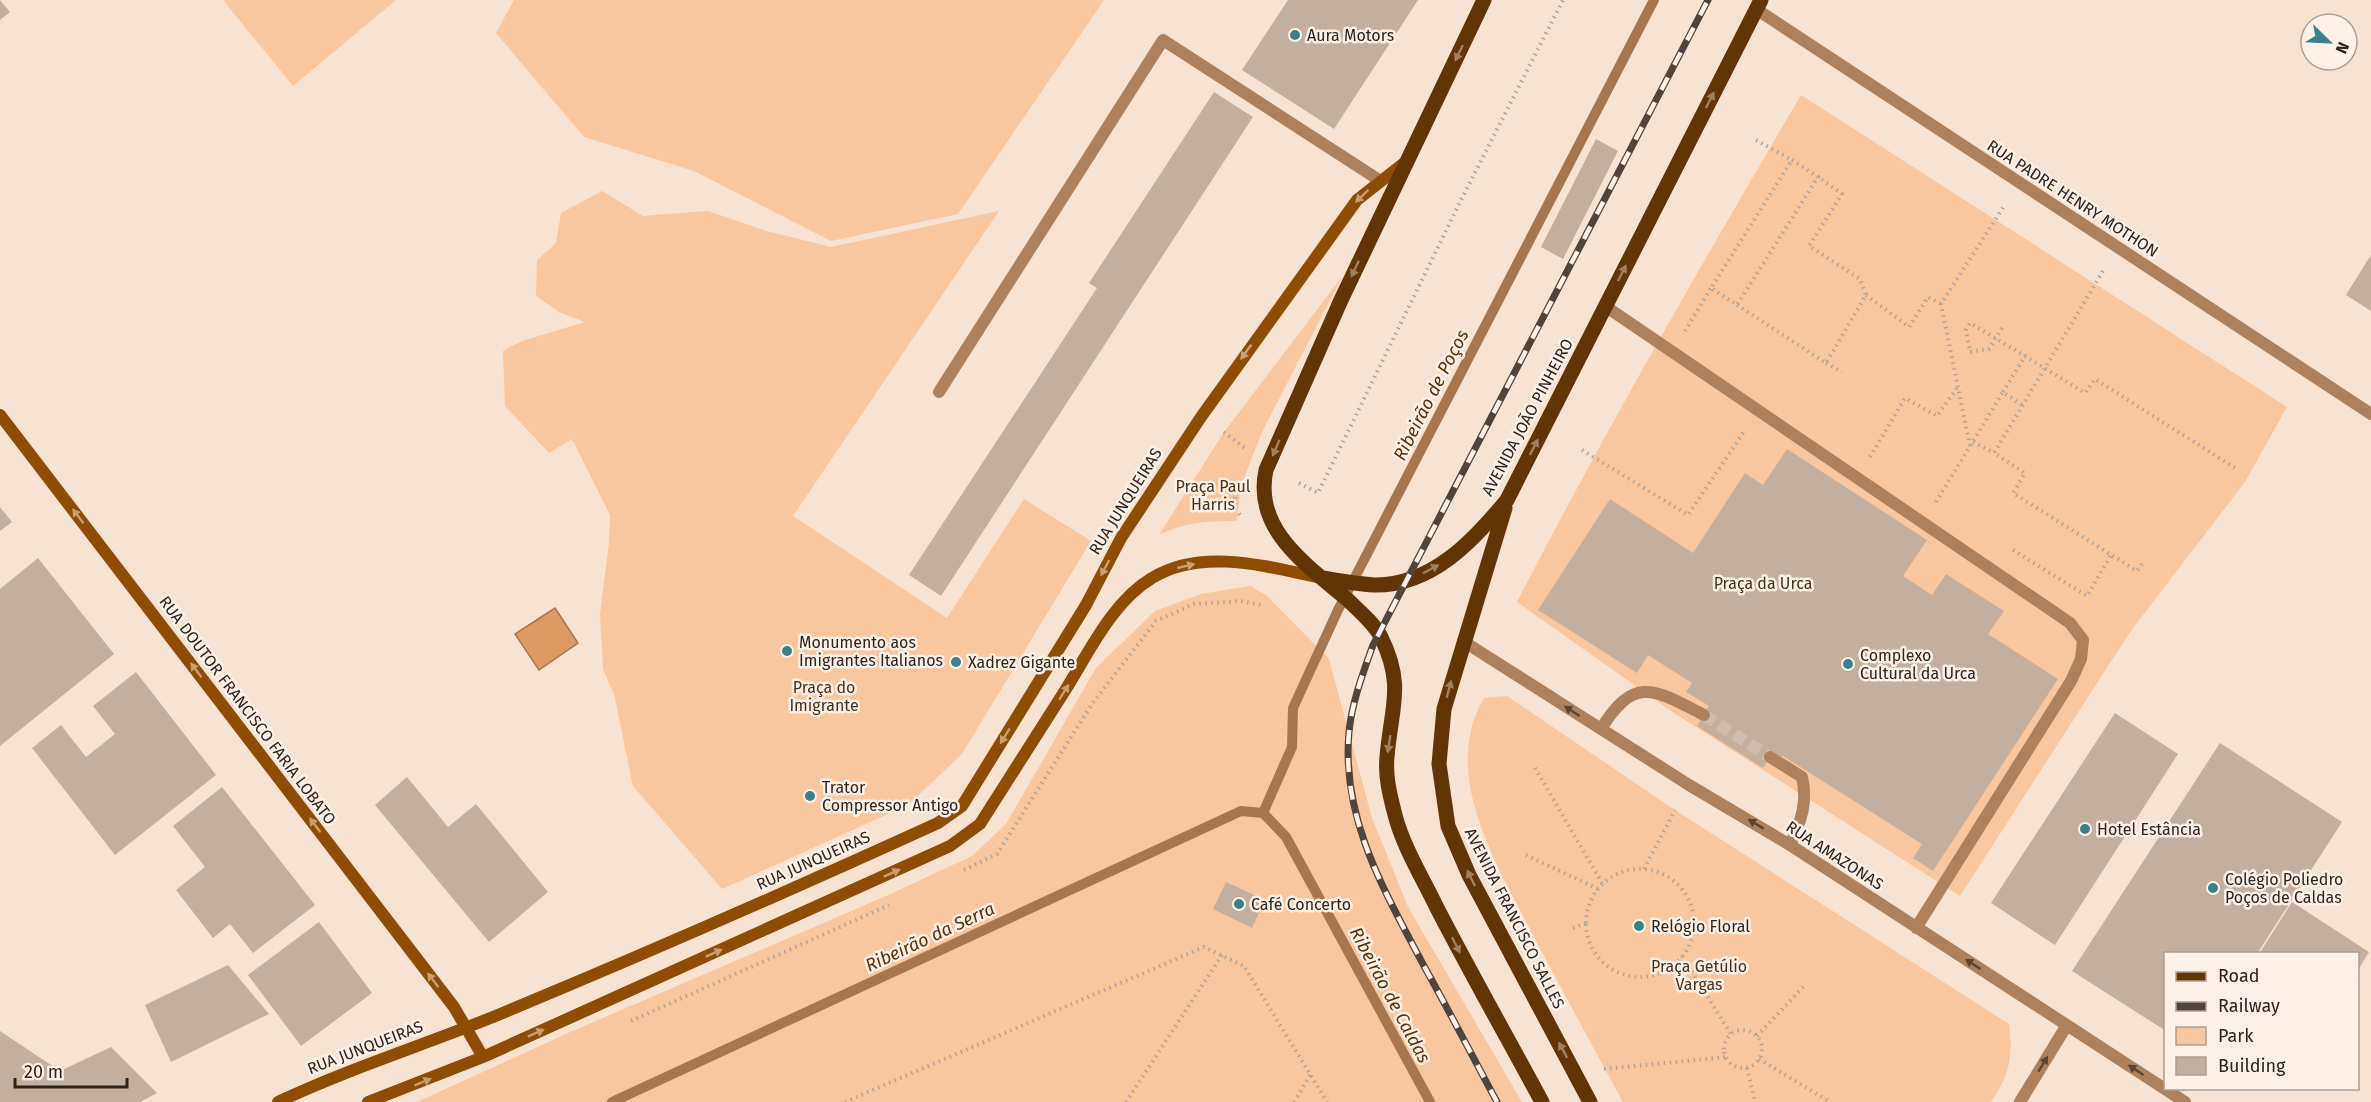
<svg xmlns="http://www.w3.org/2000/svg" width="2371" height="1102" viewBox="0 0 2371 1102" font-family="'Fira Sans',sans-serif">
  <style>
    .green { fill: #f9c69e }
    .water { fill: #dd9a63; stroke: #a8764e; stroke-width: 1.5 }
    .lines { fill: none; stroke-linecap: round; stroke-linejoin: round }
    .stream { stroke: #a8764e; stroke-width: 10 }
    .building { fill: #c4af9f }
    .street-tunnel { stroke: #cfbcae; stroke-width: 12; stroke-dasharray: 12 6; stroke-linecap: butt }
    .path { stroke: #b5a396; stroke-width: 4; stroke-dasharray: 1.5 4.5; stroke-linecap: butt }
    .lane { stroke: #ae805c; stroke-width: 12 }
    .street { stroke: #ae805c; stroke-width: 12 }
    .secondary { stroke: #8e4d03; stroke-width: 12 }
    .primary { stroke: #633506; stroke-width: 15 }
    .rail-casing { stroke: #4f453d; stroke-width: 7 }
    .rail { stroke: #fff1e7; stroke-width: 4.5; stroke-dasharray: 14; stroke-linecap: butt }
    .oneway { fill: #a18060 }
    .oneway2 { fill: #c69f75 }
    .oneway3 { fill: #594433 }
    .poi-dot { fill: #3b818c; stroke: #fff1e7; stroke-width: 2 }
    .labels { text-anchor: middle; stroke-width: 5; stroke-linejoin: round; paint-order: stroke }
    .poi-label { font-size: 16px; fill: #2b231d; stroke: #fff1e7; text-anchor: start }
    .street-label { font-size: 16px; fill: #2b231d; stroke: #fff1e7 }
    .park-label { font-size: 16px; fill: #4a2e16; stroke: #fff1e7 }
    .water-label { font-size: 18px; font-style: italic; fill: #5b3002; stroke: #fff1e7 }
  </style>
  <rect width="100%" height="100%" fill="#f8e2d2"/>
  <!-- green -->
  <path class="green" d="M223 0H396L293 86Z
    M514 0H1104L958 214 831 241 694 171 584 137 496 33Z
    M1801 95 2287 407 2245 482 2130 632 1960 896 1671 711 1517 602C1606 429 1703 262 1801 95Z
    M602 191 643 216 708 211 766 231 831 247 999 211 793 516 947 618 1024 499 1091 541 962 754 908 805 722 889 633 786 614 694 603 669 600 614 609 543 610 515 572 439 549 453 505 406 503 351 522 341 585 322 559 312 536 296 537 260 556 243 561 213Z
    M1342 277 1262 432 1240 488 1237 521C1209 521 1184 522 1159 535L1224 432Z
    M1250 586 1266 595 1329 659 1372 818 1408 907 1522 1102H417L568 1033 886 896 972 856 1006 824 1096 668 1155 611 1201 594Z
    M1507 696 1675 810 2009 1024C2013 1057 2010 1074 1991 1102H1623C1592 1046 1562 989 1532 933 1510 891 1486 849 1474 804 1464 768 1465 730 1484 698Z"/>
  <!-- water -->
  <path class="water" d="M555 608 578 643 539 670 515 634Z"/>
  <g class="lines">
    <!-- stream -->
    <path class="stream" d="M1263 813 1292 747 1293 708 1338 610 1654 0
      M1263 813 1286 837 1430 1102
      M612 1102 1241 811 1263 813"/>
  </g>
  <!-- building -->
  <path class="building" d="M0 0 10 12 0 20Z
    M1288 0H1418L1334 129 1242 70Z
    M1214 92 1253 117 941 596 909 575 1097 288 1089 283Z
    M1596 139 1618 151 1563 259 1541 247Z
    M2371 255V311L2346 295Z
    M1787 449 1927 540 1903 576 1932 595 1946 574 2004 611 1988 634 2058 679 1933 871 1913 858 1922 844 1783 756 1770 757 1763 768 1697 726 1709 706 1686 692 1692 683 1648 655 1637 673 1538 610 1610 499 1693 553 1745 473 1763 485Z
    M0 507 12 522 0 531Z
    M38 558 114 654 0 746V589Z
    M136 672 216 775 115 855 32 748 61 725 86 757 115 734 93 706Z
    M2115 713 2178 754 2055 945 1991 903Z
    M2220 743 2342 822 2257 954H2166V1031L2072 971Z
    M407 777 448 827 476 804 548 892 489 942 375 805Z
    M222 787 315 905 253 953 230 924 213 938 176 890 205 867 173 826Z
    M1226 882 1265 900 1252 928 1213 909Z
    M2292 902 2369 952 2358 970V954H2259Z
    M319 922 372 993 301 1046 248 975Z
    M228 965 269 1014 171 1062 145 1005Z
    M0 1031 60 1071 111 1047 157 1093 140 1102H0Z"/>
  <g class="lines">
    <!-- street-tunnel -->
    <path class="street-tunnel" d="M1704 715 1770 757"/>
    <!-- path -->
    <path class="path" d="M1756 140 1792 160
      M1792 160 1818 177 1737 305 1711 288Z
      M2103 271 1994 453 2025 473 2013 493 2137 571 2142 564
      M1866 295 1909 327 1928 297 1941 304
      M1737 305 1826 363 1866 295 1860 279 1809 246 1842 194 1818 177
      M2002 328 1989 349 1970 352 1966 330 1970 323 2025 356
      M1685 331 1711 288
      M1826 363 1842 372
      M2003 392 2025 356 2085 393 2095 379 2235 468
      M1224 432 1246 449
      M1973 442 1994 453
      M1970 446 1941 304 2004 206
      M1582 450 1688 515 1745 430
      M1870 457 1905 398 1937 416 1957 388
      M1299 483 1318 493 1460 202 1563 0
      M1235 485V508L1240 515
      M1936 502 2003 392 2022 405
      M2013 550 2087 596 2111 555
      M1535 768 1602 883
      M1526 855 1598 889
      M1586 923a54 54 0 1 1 108 0a54 54 0 1 1-108 0Z
      M1644 869 1675 810
      M964 870 997 854 1092 704 1156 621 1194 604 1241 601 1261 605
      M1573 928 1586 923
      M1682 956 1731 1034
      M631 1021 889 905
      M1724 1049a19 19 0 1 1 38 0a19 19 0 1 1-38 0Z
      M1757 1036 1804 986
      M1759 1059 1830 1102
      M1747 1068 1755 1102
      M1604 1069 1726 1057
      M845 1102 1204 947 1244 966 1327 1102
      M1126 1102 1222 955
      M1294 1102 1311 1074"/>
    <!-- lane -->
    <path class="lane" d="M939 392 1163 40 1379 180"/>
    <!-- street -->
    <path class="street" d="M1756 9 2371 414
      M1605 306 2070 623 2083 640 2081 659 2071 681 1916 928
      M1463 641 1689 785 1790 845 2185 1102
      M1601 729C1635 674 1655 690 1704 715
      M1770 757 1802 777C1808 803 1801 821 1790 845
      M2020 1102 2067 1025"/>
    <!-- secondary -->
    <path class="secondary" d="M0 415 454 1007 483 1057
      M278 1102C348 1069 421 1046 493 1017 643 955 791 890 938 823L962 806 1086 605 1121 538 1201 417 1357 200 1408 160
      M368 1102 483 1057 950 846 980 824C1009 779 1037 734 1066 689 1089 652 1113 601 1152 578 1202 547 1269 567 1322 578"/>
    <!-- primary -->
    <path class="primary" d="M1484 0 1341 300 1266 470C1253 530 1307 565 1348 600 1359 611 1374 623 1381 637 1405 686 1391 707 1387 757 1385 777 1390 795 1395 815 1403 846 1422 877 1436 906 1470 972 1507 1037 1542 1102
      M1505 508 1444 709 1439 764 1448 826 1469 875 1590 1102
      M1323 578C1340 581 1357 584 1374 585 1432 586 1474 540 1507 500L1761 0"/>
    <!-- rail casing -->
    <g class="rail-casing">
      <path id="rail" d="M1497 1102C1473 1057 1449 1011 1424 966 1385 892 1341 819 1349 732 1352 702 1363 673 1373 645L1708 0"/>
    </g>
    <!-- rail -->
    <use href="#rail" class="rail"/>
  </g>
  <!-- one-way arrows -->
  <defs><path id="oneway-solid" d="M-6-.8H1V-3.2L6.5 0L1 3.2V.8H-6Z" transform="scale(1.5)"/></defs>
  <g class="oneway">
    <use href="#oneway-solid" transform="translate(1459 53) rotate(116)"/>
    <use href="#oneway-solid" transform="translate(1710 100) rotate(-63)"/>
    <use href="#oneway-solid" transform="translate(1355 269) rotate(115)"/>
    <use href="#oneway-solid" transform="translate(1622 273) rotate(-63)"/>
    <use href="#oneway-solid" transform="translate(1534 447) rotate(-63)"/>
    <use href="#oneway-solid" transform="translate(1276 448) rotate(113)"/>
    <use href="#oneway-solid" transform="translate(1431 569) rotate(-28)"/>
    <use href="#oneway-solid" transform="translate(1449 689) rotate(-75)"/>
    <use href="#oneway-solid" transform="translate(1389 744) rotate(99)"/>
    <use href="#oneway-solid" transform="translate(1471 878) rotate(-116)"/>
    <use href="#oneway-solid" transform="translate(1456 945) rotate(63)"/>
    <use href="#oneway-solid" transform="translate(1563 1050) rotate(-118)"/>
  </g>
  <g class="oneway2">
    <use href="#oneway-solid" transform="translate(1362 196) rotate(136)"/>
    <use href="#oneway-solid" transform="translate(1246 352) rotate(126)"/>
    <use href="#oneway-solid" transform="translate(78 516) rotate(-127)"/>
    <use href="#oneway-solid" transform="translate(1186 566) rotate(-13)"/>
    <use href="#oneway-solid" transform="translate(1105 568) rotate(118)"/>
    <use href="#oneway-solid" transform="translate(196 670) rotate(-127)"/>
    <use href="#oneway-solid" transform="translate(1064 692) rotate(-58)"/>
    <use href="#oneway-solid" transform="translate(1005 736) rotate(122)"/>
    <use href="#oneway-solid" transform="translate(315 825) rotate(-127)"/>
    <use href="#oneway-solid" transform="translate(892 873) rotate(-24)"/>
    <use href="#oneway-solid" transform="translate(714 953) rotate(-24)"/>
    <use href="#oneway-solid" transform="translate(433 980) rotate(-127)"/>
    <use href="#oneway-solid" transform="translate(536 1033) rotate(-24)"/>
    <use href="#oneway-solid" transform="translate(423 1082) rotate(-22)"/>
  </g>
  <g class="oneway3">
    <use href="#oneway-solid" transform="translate(1572 711) rotate(-147)"/>
    <use href="#oneway-solid" transform="translate(1756 824) rotate(-149)"/>
    <use href="#oneway-solid" transform="translate(1973 964) rotate(-147)"/>
    <use href="#oneway-solid" transform="translate(2043 1064) rotate(-59)"/>
    <use href="#oneway-solid" transform="translate(2136 1070) rotate(-147)"/>
  </g>
  <!-- markers -->
  <g class="poi-dot">
    <circle cx="1295" cy="35" r="6"/>
    <circle cx="787" cy="651" r="6"/>
    <circle cx="956" cy="662" r="6"/>
    <circle cx="1848" cy="664" r="6"/>
    <circle cx="810" cy="796" r="6"/>
    <circle cx="2085" cy="829" r="6"/>
    <circle cx="2213" cy="888" r="6"/>
    <circle cx="1239" cy="904" r="6"/>
    <circle cx="1639" cy="926" r="6"/>
  </g>
  <g class="labels">
    <!-- poi labels -->
    <g class="poi-label">
      <text x="1307" y="41">Aura Motors</text>
      <text x="799" y="648">Monumento aos<tspan x="799" dy="18">Imigrantes Italianos</tspan></text>
      <text x="1860" y="661">Complexo<tspan x="1860" dy="18">Cultural da Urca</tspan></text>
      <text x="968" y="668">Xadrez Gigante</text>
      <text x="822" y="793">Trator<tspan x="822" dy="18">Compressor Antigo</tspan></text>
      <text x="2097" y="835">Hotel Estância</text>
      <text x="2225" y="885">Colégio Poliedro<tspan x="2225" dy="18">Poços de Caldas</tspan></text>
      <text x="1251" y="910">Café Concerto</text>
      <text x="1651" y="932">Relógio Floral</text>
    </g>
    <!-- street labels -->
    <g class="street-label">
      <text transform="translate(2073 198) rotate(33)" y="6">RUA PADRE HENRY MOTHON</text>
      <text transform="translate(1527 417) rotate(-62)" y="6">AVENIDA JOÃO PINHEIRO</text>
      <text transform="translate(1125 501) rotate(-58)" y="6">RUA JUNQUEIRAS</text>
      <text transform="translate(248 710) rotate(53)" y="6">RUA DOUTOR FRANCISCO FARIA LOBATO</text>
      <text transform="translate(1835 855) rotate(33)" y="6">RUA AMAZONAS</text>
      <text transform="translate(813 860) rotate(-24)" y="6">RUA JUNQUEIRAS</text>
      <text transform="translate(1515 918) rotate(63)" y="6">AVENIDA FRANCISCO SALLES</text>
      <text transform="translate(365 1047) rotate(-21)" y="6">RUA JUNQUEIRAS</text>
    </g>
    <!-- park labels -->
    <g class="park-label">
      <text x="1213" y="492">Praça Paul<tspan x="1213" dy="18">Harris</tspan></text>
      <text x="1763" y="589">Praça da Urca</text>
      <text x="824" y="693">Praça do<tspan x="824" dy="18">Imigrante</tspan></text>
      <text x="1699" y="972">Praça Getúlio<tspan x="1699" dy="18">Vargas</tspan></text>
    </g>
    <!-- water labels -->
    <g class="water-label">
      <text transform="translate(1431 395) rotate(-63)" y="6">Ribeirão de Poços</text>
      <text transform="translate(930 937) rotate(-25)" y="6">Ribeirão da Serra</text>
      <text transform="translate(1390 995) rotate(62)" y="6">Ribeirão de Caldas</text>
    </g>
  </g>
  <!-- legend -->
  <rect x="2164" y="952" width="195" height="138" fill="#fff1e7" stroke="#aa9f96" stroke-width="1.5"/>
  <rect x="2176" y="972" width="30" height="9" fill="#633506" stroke="#aa9f96" stroke-width="1.5"/>
  <text x="2218" y="982" font-size="18" fill="#2b231d">Road</text>
  <rect x="2176" y="1002" width="30" height="9" fill="#4f453d" stroke="#aa9f96" stroke-width="1.5"/>
  <text x="2218" y="1012" font-size="18" fill="#2b231d">Railway</text>
  <rect x="2176" y="1027" width="30" height="18" fill="#f9c69e" stroke="#aa9f96" stroke-width="1.5"/>
  <text x="2218" y="1042" font-size="18" fill="#2b231d">Park</text>
  <rect x="2176" y="1057" width="30" height="18" fill="#c4af9f" stroke="#aa9f96" stroke-width="1.5"/>
  <text x="2218" y="1072" font-size="18" fill="#2b231d">Building</text>
  <!-- north arrow -->
  <g transform="translate(2329 42) rotate(114)"><circle r="28" fill="#fff1e7" stroke="#aa9f96" stroke-width="1.5"/>
  <path d="M0-4.5L10 22L0 15L-10 22Z" fill="#3b818c"/>
  <text y="-9" font-size="16" font-weight="bold" text-anchor="middle" fill="#2b231d">N</text>
  </g>
  <!-- scale -->
  <path d="M15 1078v9h112v-9" fill="none" stroke="#2b231d" stroke-width="3"/>
  <text x="24" y="1078" font-size="18" fill="#2b231d" stroke="#fff1e7" stroke-width="4.5" paint-order="stroke">20 m</text>
</svg>
